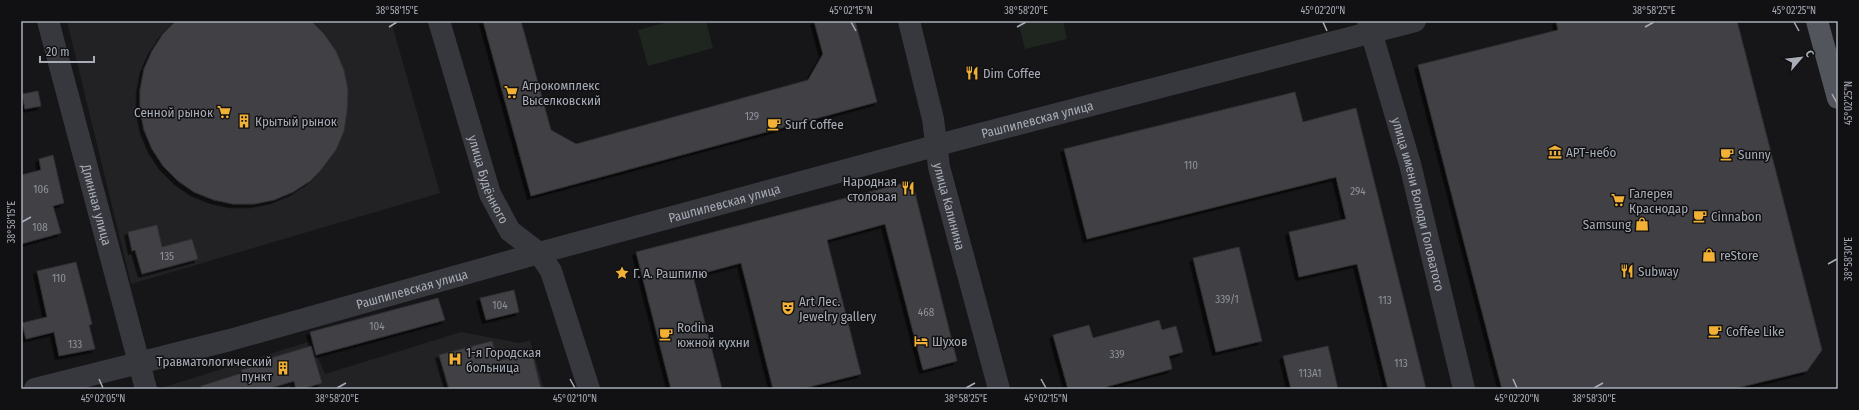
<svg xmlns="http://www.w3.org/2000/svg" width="1859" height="410" viewBox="0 0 1859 410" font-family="'Fira Sans Condensed',sans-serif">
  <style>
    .built { fill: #222225 }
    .green { fill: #1e261f }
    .building { fill: #404145; stroke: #303034; filter: url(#shadow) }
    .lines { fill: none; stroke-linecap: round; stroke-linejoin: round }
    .minor { stroke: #37383d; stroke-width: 22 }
    .major { stroke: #53555c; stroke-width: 22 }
    .ticks { fill: none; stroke: #a8adb8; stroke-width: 1.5 }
    .labels { text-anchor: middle; stroke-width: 3; stroke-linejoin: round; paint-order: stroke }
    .number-label { font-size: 11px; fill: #8e929b }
    .poi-label { font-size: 13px; fill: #a8adb8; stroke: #111113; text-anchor: start }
    .street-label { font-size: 13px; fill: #a8adb8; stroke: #111113 }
    .neatline { fill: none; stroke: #a8adb8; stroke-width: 1.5 }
    .ticks-label { font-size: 10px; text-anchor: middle; fill: #a8adb8 }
  </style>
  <defs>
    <filter id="shadow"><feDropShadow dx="-3.5" dy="3.5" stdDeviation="0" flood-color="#0009"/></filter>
  </defs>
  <rect width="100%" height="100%" fill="#161618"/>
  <!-- built -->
  <path class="built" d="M67 21H391L440 193 131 284Z
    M461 332 519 343 530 340 544 389H158L311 341 325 374Z"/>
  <!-- green -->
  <path class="green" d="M672 21H706L713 48 648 66 638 30Z
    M1018 21H1063L1067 39 1025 49Z"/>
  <!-- building -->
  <path class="building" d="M176 21H311L324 34 336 51 344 70 348 90 347 111 344 131 336 150 320 171 310 181 293 192 274 200 254 204H233L214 200 194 192 178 181 163 166 152 149 144 130 140 110V90L144 69 152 51 163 34Z
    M483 21H521L551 130 576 144 808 80 823 54 814 21H855L877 102 531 196Z
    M1556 21H1737L1822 350 1807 371 1733 389H1502L1418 65 1558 30Z
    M38 91 41 106 25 109 22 94Z
    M1295 92 1303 122 1356 108 1426 389H1388L1357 264 1299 277 1289 232 1346 219 1336 177 1087 239 1064 149Z
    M53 155 64 203 53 206 61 233 21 244V175L41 170 39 159Z
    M912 181 957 361 923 370 885 224 827 240 861 374 801 389H773L741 263 693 276 722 389H671L636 252Z
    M157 225 162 247 192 239 198 259 142 274 135 250 132 251 128 232Z
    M1239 247 1262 341 1216 352 1193 258Z
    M76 262 88 308 92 324 89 325 95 349 59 356 54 332 26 339 22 323 47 317 37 271Z
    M514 290 519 312 486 320 480 298Z
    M438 298 445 320 316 355 310 332Z
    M1159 320 1162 330 1176 326 1183 352 1169 356 1172 369 1106 387 1107 389H1068L1053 335 1089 325 1093 338Z
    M492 341 498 361 532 353 541 389H449L439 355Z
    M311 346 322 383 302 389H296L294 381 268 389H201V386L242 373 241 370 255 366 254 363Z
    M1328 346 1338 389H1291L1283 356Z"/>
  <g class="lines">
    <!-- minor -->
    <g class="minor">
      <path id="s1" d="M48 21 146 389"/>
      <path id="s2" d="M439 21 490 194 510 231 539 253 551 271 589 389"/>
      <path id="s3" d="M909 21 933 119 939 167 999 389"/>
      <path id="s4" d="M1368 21 1410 164 1464 389"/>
      <path id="s5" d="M35 389 230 340 539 253 968 137 1415 21"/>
    </g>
    <!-- major -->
    <path class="major" d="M1817 21 1838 98"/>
  </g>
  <!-- ticks -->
  <path class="ticks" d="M851 22 856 31M1323 22 1327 31M1794 22 1799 31M389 27 397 22M1017 27 1026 22M1645 27 1654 22M1832 94 1837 103M22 222 31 217M1828 264 1837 259M99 379 103 388M570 379 575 388M1041 379 1046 388M1513 379 1517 388M337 388 346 383M966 388 975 383M1594 388 1603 383"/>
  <!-- icons -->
  <defs>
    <g id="restaurant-bare" transform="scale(1.08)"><path d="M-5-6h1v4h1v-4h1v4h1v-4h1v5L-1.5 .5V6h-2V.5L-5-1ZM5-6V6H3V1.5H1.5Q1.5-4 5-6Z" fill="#f2b134" stroke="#111113" stroke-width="2.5" paint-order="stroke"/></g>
    <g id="supermarket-bare" transform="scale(1.08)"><path d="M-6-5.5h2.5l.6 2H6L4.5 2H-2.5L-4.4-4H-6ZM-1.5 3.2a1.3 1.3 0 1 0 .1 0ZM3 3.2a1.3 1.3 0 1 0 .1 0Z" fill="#f2b134" stroke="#111113" stroke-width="2.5" paint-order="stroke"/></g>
    <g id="building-bare" transform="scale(1.08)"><path d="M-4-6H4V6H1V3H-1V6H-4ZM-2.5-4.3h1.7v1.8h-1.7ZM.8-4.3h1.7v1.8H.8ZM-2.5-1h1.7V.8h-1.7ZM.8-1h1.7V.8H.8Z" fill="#f2b134" stroke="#111113" stroke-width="2.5" paint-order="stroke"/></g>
    <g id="cafe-bare" transform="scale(1.08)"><path d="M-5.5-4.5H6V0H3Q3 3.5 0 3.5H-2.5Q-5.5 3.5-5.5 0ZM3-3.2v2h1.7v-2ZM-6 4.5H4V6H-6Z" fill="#f2b134" stroke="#111113" stroke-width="2.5" paint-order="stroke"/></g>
    <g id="museum-bare" transform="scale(1.08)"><path d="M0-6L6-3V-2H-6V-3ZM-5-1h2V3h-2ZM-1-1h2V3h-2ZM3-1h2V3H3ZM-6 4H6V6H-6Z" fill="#f2b134" stroke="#111113" stroke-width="2.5" paint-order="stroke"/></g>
    <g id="shop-bare" transform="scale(1.08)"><path d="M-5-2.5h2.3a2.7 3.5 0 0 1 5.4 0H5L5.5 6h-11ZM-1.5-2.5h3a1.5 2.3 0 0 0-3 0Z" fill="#f2b134" stroke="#111113" stroke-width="2.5" paint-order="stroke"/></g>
    <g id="sight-bare" transform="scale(1.08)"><path d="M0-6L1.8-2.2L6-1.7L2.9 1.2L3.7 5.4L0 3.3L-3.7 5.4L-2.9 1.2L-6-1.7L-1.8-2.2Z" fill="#f2b134" stroke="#111113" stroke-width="2.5" paint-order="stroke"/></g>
    <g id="theatre-bare" transform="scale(1.08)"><path d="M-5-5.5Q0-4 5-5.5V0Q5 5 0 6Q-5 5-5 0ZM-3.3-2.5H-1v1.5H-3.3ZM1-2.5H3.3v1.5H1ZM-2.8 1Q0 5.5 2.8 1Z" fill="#f2b134" stroke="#111113" stroke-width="2.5" paint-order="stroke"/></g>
    <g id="hotel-bare" transform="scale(1.08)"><path d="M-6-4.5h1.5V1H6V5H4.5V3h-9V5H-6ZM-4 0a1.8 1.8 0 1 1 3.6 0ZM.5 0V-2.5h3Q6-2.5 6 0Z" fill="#f2b134" stroke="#111113" stroke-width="2.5" paint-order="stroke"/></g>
    <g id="hospital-bare" transform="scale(1.08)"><path d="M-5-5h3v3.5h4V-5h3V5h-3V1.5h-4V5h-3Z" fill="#f2b134" stroke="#111113" stroke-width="2.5" paint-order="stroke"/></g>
  </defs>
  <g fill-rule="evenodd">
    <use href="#restaurant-bare" x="972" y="73"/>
    <use href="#supermarket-bare" x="511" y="92"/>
    <use href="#supermarket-bare" x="224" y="112"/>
    <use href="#building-bare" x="244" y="121"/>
    <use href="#cafe-bare" x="774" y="124"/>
    <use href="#museum-bare" x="1555" y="152"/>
    <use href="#cafe-bare" x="1727" y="154"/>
    <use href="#restaurant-bare" x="908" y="188"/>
    <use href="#supermarket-bare" x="1618" y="200"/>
    <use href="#cafe-bare" x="1700" y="216"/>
    <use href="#shop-bare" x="1642" y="224"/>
    <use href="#shop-bare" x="1709" y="255"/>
    <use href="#restaurant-bare" x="1627" y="271"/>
    <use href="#sight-bare" x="622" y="273"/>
    <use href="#theatre-bare" x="788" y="308"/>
    <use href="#cafe-bare" x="1715" y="331"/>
    <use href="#cafe-bare" x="666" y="334"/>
    <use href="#hotel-bare" x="921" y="341"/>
    <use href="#hospital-bare" x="455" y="359"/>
    <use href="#building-bare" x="283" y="368"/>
  </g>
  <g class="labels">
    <!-- number labels -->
    <g class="number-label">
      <text x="752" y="120">129</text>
      <text x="1191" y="169">110</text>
      <text x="41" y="193">106</text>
      <text x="1358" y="195">294</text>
      <text x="40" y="231">108</text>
      <text x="167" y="260">135</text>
      <text x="59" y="282">110</text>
      <text x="1227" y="303">339/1</text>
      <text x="1385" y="304">113</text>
      <text x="500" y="309">104</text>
      <text x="926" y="316">468</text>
      <text x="377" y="330">104</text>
      <text x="75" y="348">133</text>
      <text x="1117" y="358">339</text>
      <text x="1401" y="367">113</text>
      <text x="1310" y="377">113А1</text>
    </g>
    <!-- poi labels -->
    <g class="poi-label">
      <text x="983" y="78">Dim Coffee</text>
      <text x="522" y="90">Агрокомплекс<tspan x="522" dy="15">Выселковский</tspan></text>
      <text x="213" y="117" text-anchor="end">Сенной рынок</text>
      <text x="255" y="126">Крытый рынок</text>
      <text x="785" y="129">Surf Coffee</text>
      <text x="1566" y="157">АРТ-небо</text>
      <text x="1738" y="159">Sunny</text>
      <text x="897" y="186" text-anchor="end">Народная<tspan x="897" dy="15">столовая</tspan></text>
      <text x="1629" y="198">Галерея<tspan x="1629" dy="15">Краснодар</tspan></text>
      <text x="1711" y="221">Cinnabon</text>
      <text x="1631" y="229" text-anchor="end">Samsung</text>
      <text x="1720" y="260">reStore</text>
      <text x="1638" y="276">Subway</text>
      <text x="633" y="278">Г. А. Рашпилю</text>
      <text x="799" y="306">Art Лес.<tspan x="799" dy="15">Jewelry gallery</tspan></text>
      <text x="677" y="332">Rodina<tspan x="677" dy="15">южной кухни</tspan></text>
      <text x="1726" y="336">Coffee Like</text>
      <text x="932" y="346">Шухов</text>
      <text x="466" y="357">1-я Городская<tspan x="466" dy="15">больница</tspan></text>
      <text x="272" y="366" text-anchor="end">Травматологический<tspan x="272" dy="15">пункт</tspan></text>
    </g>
    <!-- street labels -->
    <g class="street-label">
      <text dy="5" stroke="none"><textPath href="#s5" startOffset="1038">Рашпилевская улица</textPath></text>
      <text dy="5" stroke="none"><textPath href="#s2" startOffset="166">улица Будённого</textPath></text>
      <text dy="5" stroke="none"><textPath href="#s5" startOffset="714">Рашпилевская улица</textPath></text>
      <text dy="5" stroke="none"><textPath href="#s4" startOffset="190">улица имени Володи Головатого</textPath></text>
      <text dy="5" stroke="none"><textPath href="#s1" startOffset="190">Длинная улица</textPath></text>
      <text dy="5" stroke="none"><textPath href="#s3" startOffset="190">улица Калинина</textPath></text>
      <text dy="5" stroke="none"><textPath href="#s5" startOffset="390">Рашпилевская улица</textPath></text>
    </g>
  </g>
  <!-- border -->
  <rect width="1859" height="410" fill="none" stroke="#111113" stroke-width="44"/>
  <!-- north arrow -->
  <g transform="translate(1801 58) rotate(62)" stroke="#111113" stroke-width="3" paint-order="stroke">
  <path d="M0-3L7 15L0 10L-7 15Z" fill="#a8adb8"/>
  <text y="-6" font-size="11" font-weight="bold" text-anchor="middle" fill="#a8adb8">С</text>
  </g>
  <!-- scale -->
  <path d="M40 56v6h54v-6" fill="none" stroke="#a8adb8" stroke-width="2"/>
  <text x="46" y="56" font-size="12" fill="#a8adb8" stroke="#111113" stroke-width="3" paint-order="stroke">20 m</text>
  <rect x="22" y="22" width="1815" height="366" class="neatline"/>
  <g class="ticks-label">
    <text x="397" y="14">38°58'15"E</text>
    <text x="851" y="14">45°02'15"N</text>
    <text x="1026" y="14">38°58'20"E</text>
    <text x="1323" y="14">45°02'20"N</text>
    <text x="1654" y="14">38°58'25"E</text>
    <text x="1794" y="14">45°02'25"N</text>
    <text transform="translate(1848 103) rotate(-90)" y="4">45°02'25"N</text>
    <text transform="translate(11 222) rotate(-90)" y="4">38°58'15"E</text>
    <text transform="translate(1848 259) rotate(-90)" y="4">38°58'30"E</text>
    <text x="103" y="402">45°02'05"N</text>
    <text x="337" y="402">38°58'20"E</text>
    <text x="575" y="402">45°02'10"N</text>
    <text x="966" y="402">38°58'25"E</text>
    <text x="1046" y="402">45°02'15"N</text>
    <text x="1517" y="402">45°02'20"N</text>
    <text x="1594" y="402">38°58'30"E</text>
  </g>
</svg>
